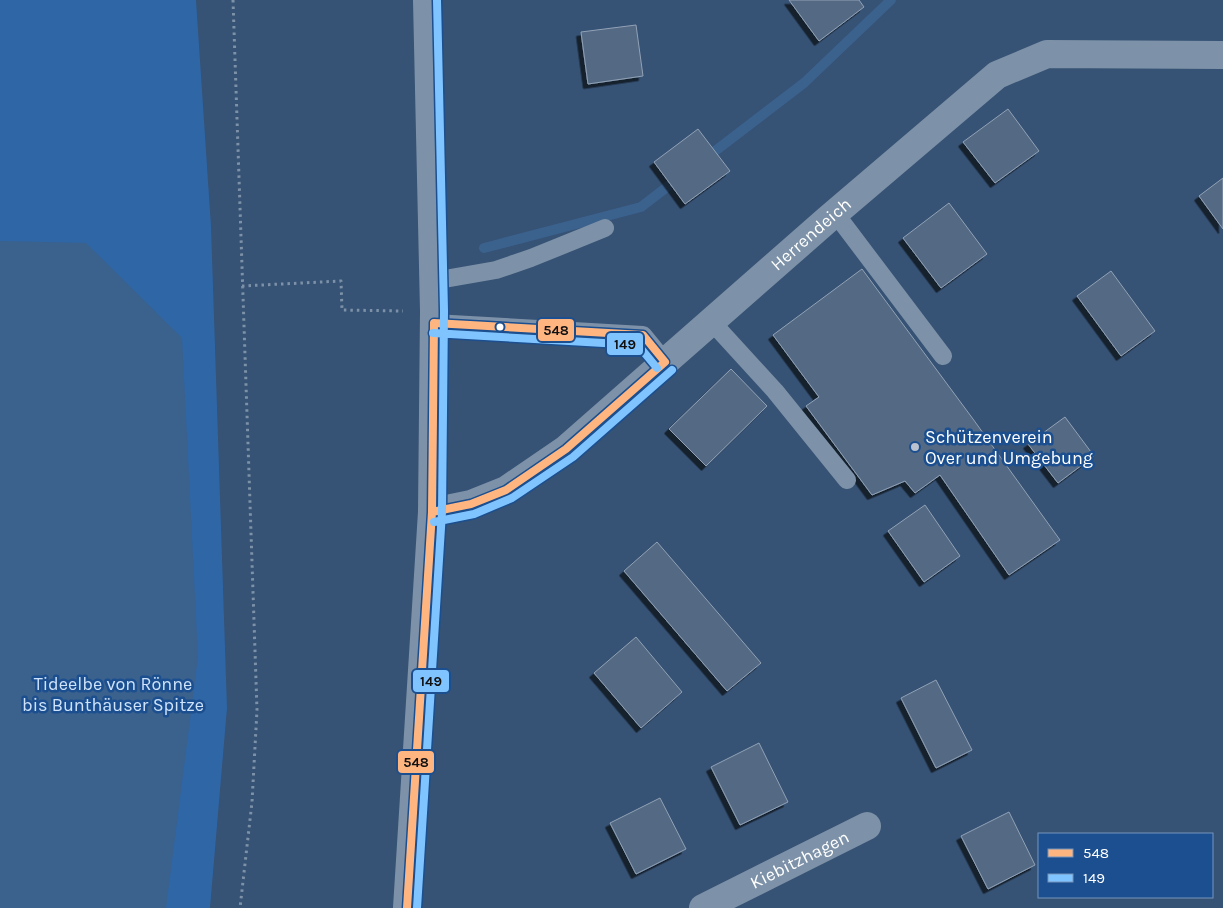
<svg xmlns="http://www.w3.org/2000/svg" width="1223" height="908" viewBox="0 0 1223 908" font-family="Karla,sans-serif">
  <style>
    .green { fill: #2f66a5 }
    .water { fill: #3b618d }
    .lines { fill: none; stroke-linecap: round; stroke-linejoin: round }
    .stream { stroke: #3b618d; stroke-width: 10 }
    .building { fill: #526984; stroke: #92a2b6; filter: url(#shadow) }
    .path { stroke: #7d92a8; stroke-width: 3; stroke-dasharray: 2.5 4; stroke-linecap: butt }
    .service { stroke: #7d92a8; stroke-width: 18 }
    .minor { stroke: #7d92a8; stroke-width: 28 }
    .tertiary { stroke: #7d92a8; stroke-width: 28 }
    .bus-1-casing { stroke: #1b4f8f; stroke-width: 11 }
    .bus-2-casing { stroke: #1b4f8f; stroke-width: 11 }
    .bus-1 { stroke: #ffb580; stroke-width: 8 }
    .bus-2 { stroke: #80c4ff; stroke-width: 8 }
    .bus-dot { fill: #fff; stroke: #1b4f8f; stroke-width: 2 }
    .poi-dot { fill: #b9c2ce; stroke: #1b4f8f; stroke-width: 2 }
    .labels { text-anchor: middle; stroke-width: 5; stroke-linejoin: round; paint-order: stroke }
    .street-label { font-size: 18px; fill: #fff; stroke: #1b4f8f }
    .poi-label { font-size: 18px; fill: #fff; stroke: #1b4f8f; text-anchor: start }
    .park-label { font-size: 18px; fill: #cfe3fa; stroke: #1b4f8f }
    .line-badge { stroke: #1b4f8f; stroke-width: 2 }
    .pale-badge-label { font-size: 14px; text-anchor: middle; font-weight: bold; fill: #111 }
  </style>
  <defs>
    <filter id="shadow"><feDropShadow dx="-4.5" dy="4.5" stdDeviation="0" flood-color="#0009"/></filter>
  </defs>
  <rect width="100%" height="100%" fill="#365274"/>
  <!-- green -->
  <path class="green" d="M0 0H196L211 226 227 708 210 908H0Z"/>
  <!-- water -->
  <path class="water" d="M0 241 86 243 182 338 198 657 166 908H0Z"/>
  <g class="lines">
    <!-- stream -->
    <path class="stream" d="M706 158 804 83 891 0
      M484 248 641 207 680 177"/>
  </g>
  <!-- building -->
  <path class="building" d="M789 0H859L864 7 819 41Z
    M636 25 643 76 588 84 581 32Z
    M1008 109 1039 151 995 183 963 142Z
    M698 129 730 171 685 204 654 162Z
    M1223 178V229L1199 196Z
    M949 203 987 254 941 288 903 238Z
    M862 269 973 419 1060 540 1009 575 940 475 915 493 905 481 872 495 806 406 819 397 773 335Z
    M1111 271 1155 331 1121 356 1077 296Z
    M731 369 767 406 706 466 669 429Z
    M1065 417 1094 456 1058 483 1028 444Z
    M925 505 960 556 924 582 888 531Z
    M657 542 761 663 727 691 624 571Z
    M636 637 682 692 641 728 594 673Z
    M936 680 972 750 936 768 901 698Z
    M759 743 788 802 740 825 711 767Z
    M660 798 686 849 636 874 610 823Z
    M1009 812 1035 865 988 889 961 836Z"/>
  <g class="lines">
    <!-- path -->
    <path class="path" d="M233 0 257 710 252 802 240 908
      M242 286 341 281 342 310 403 311"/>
    <!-- service -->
    <path class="service" d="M835 213 943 356
      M433 281 496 270 531 258 605 228
      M711 321 775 391 847 480
      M434 323 643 335 665 362"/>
    <!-- minor -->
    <g class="minor">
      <path id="s1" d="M432 512 471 504 506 490 566 449 828 219 997 75 1047 54 1223 55"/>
      <path id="s2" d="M703 908 867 826"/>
    </g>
    <!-- tertiary -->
    <path class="tertiary" d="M407 908 432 512 434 311 427 0"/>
    <!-- bus-1 casing -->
    <g class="bus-1-casing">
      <path id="bus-1" d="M434 323 643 335 665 362
        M432 512 471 504 506 490 566 449 665 362
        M407 908 432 512 434 323"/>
    </g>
    <!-- bus-2 casing -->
    <g class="bus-2-casing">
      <path id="bus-2" d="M433 333 638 345 657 368
        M434 522 474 514 512 498 573 457 672 370
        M417 908 442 512 444 311 437 0"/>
    </g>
    <!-- bus-1 -->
    <use href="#bus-1" class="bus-1"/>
    <!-- bus-2 -->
    <use href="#bus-2" class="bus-2"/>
  </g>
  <!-- markers -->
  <circle class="bus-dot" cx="500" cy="327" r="4.5"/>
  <circle class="poi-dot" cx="915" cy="447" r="5"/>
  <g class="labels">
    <!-- street labels -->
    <g class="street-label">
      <text dy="6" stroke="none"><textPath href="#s1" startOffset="476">Herrendeich</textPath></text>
      <text dy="6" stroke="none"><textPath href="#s2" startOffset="108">Kiebitzhagen</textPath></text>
    </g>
    <!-- poi labels -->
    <g class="poi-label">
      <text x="925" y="443">Schützenverein<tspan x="925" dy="21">Over und Umgebung</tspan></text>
    </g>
    <!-- park labels -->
    <g class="park-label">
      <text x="113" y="690">Tideelbe von Rönne<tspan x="113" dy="21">bis Bunthäuser Spitze</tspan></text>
    </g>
  </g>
  <g class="line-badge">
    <rect x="537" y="318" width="38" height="24" rx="5" fill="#ffb580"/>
    <rect x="606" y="332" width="38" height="24" rx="5" fill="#80c4ff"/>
    <rect x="412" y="669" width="38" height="24" rx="5" fill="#80c4ff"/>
    <rect x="397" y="750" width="38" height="24" rx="5" fill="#ffb580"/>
  </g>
  <g class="pale-badge-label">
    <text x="556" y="335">548</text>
    <text x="625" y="349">149</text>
    <text x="431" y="686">149</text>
    <text x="416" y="767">548</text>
  </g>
  <!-- legend -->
  <rect x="1038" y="833" width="175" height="65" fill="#1b4f8f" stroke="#7695bc"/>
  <rect x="1048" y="849" width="25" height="8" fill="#ffb580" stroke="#7695bc"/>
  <text x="1083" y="858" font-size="15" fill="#ffffff">548</text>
  <rect x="1048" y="874" width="25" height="8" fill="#80c4ff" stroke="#7695bc"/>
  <text x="1083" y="883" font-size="15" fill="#ffffff">149</text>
</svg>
